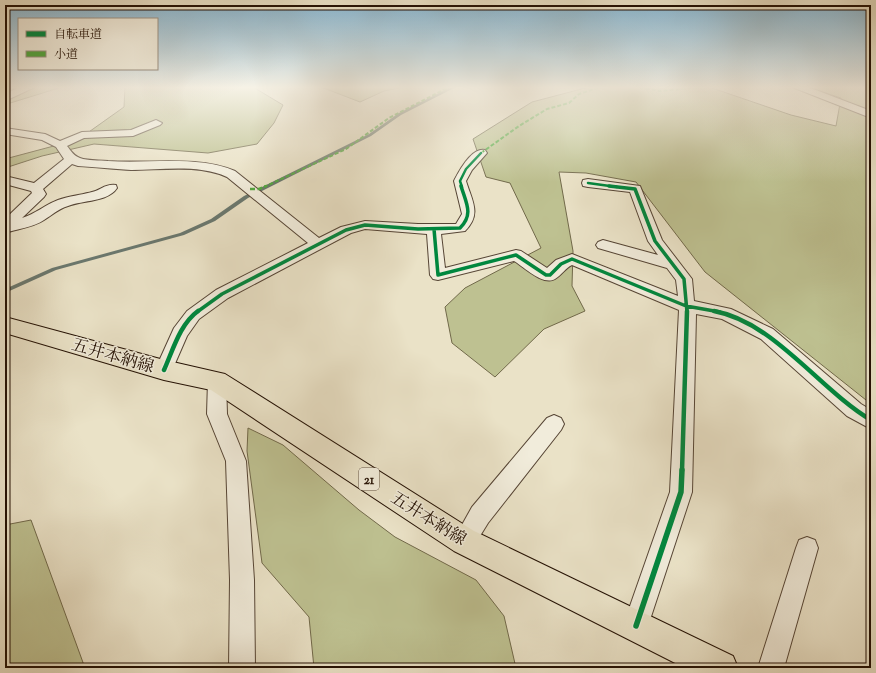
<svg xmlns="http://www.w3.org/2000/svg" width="876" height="673" viewBox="0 0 876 673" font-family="'Sorts Mill Goudy','Noto Serif JP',serif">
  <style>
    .green { fill: #bec191; stroke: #71694a }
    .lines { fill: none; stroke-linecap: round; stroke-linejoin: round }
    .stream { fill: #6a786f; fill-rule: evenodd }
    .minor-casing { stroke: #564535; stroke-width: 2 }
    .primary-casing { stroke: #241104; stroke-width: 2 }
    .minor { fill: #f1ecdb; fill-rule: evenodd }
    .primary { fill: #eae2c7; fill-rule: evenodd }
    .quiet-far1 { stroke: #53a840; stroke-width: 2; stroke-dasharray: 4 2; stroke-linecap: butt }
    .quiet { stroke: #53a840; stroke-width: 2.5; stroke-dasharray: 5 2.5; stroke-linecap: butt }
    .cycleway-far3-casing { stroke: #f1ecdb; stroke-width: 4 }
    .cycleway-far2-casing { stroke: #f1ecdb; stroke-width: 5.5 }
    .cycleway-far1-casing { stroke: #f1ecdb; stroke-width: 7 }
    .cycleway-casing { stroke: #f1ecdb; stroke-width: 8 }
    .cycleway-far3 { stroke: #00873e; stroke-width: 2.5 }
    .cycleway-far2 { stroke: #00873e; stroke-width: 3.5 }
    .cycleway-far1 { stroke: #00873e; stroke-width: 4.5 }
    .cycleway { stroke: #00873e; stroke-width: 5.5 }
    .labels { text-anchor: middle; stroke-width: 3; stroke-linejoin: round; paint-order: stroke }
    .shield { fill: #f1ecdb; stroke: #625344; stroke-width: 1 }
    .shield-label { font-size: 13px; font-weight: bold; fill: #241104 }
    .near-street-label { font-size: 17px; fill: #241104; stroke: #f1ecdb }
  </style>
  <rect width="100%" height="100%" fill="#eae2c7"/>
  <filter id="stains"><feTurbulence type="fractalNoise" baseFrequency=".005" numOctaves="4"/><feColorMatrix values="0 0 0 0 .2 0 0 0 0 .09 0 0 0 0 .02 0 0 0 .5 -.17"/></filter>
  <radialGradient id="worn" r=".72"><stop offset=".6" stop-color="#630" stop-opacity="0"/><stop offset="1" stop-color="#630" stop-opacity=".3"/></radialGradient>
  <!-- green -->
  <path class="green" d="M5 87H62L7 104 5 101Z
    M125 87H253L283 105 274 123 257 144 208 153 94 144 42 156 5 168V159L65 143 86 134 124 107Z
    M321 87H403L384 91 360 102Z
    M589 87H709L791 115 836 126 841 98 807 87H871V404L705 272 636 182 586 173 559 172 573 251 572 286 585 311 544 329 495 377 452 343 445 307 465 288 541 248 510 183 486 177 473 139 532 102Z
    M248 428 283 445 359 510 395 537 476 580 504 616 516 668H314L309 617 262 563 247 451Z
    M31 520 85 668H5V525Z"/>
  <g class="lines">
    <!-- stream -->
    <path class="stream" d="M451 87H456L401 115 371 136 248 198 215 221 184 235 56 270 5 293V289L52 268 180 233 211 219 244 196 369 134 399 113Z"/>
    <!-- minor casing -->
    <g class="minor-casing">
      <path id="minor" d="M20 87H35L5 101V94Z
        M792 87H808L871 111V118Z
        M156 120 162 123 160 125 133 136 84 138 67 146C71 151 74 156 80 158 88 161 99 160 108 161 149 164 198 155 235 171L319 238 341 227 365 221 418 224H456L462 214 454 181C459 171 472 147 485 150L487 153 472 170 466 181C472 201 482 214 465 231L441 234 445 268 516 250 521 251 547 268 556 260 572 254 678 296 676 280 667 268 598 248 596 245 598 242 603 240 658 255 648 241 630 192 588 187 583 186 582 183 583 180 588 179 640 186 662 240 692 279 694 301 731 309 773 329 861 404 871 410V429L847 416 761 339 722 319 696 314 692 492 645 635 636 639 627 635 623 626 670 492 679 310 572 265C565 268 562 275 555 279 543 286 524 267 514 261L438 280 433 279 430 275 427 234 365 229 351 233 228 298 199 319 187 336 170 375 164 377 158 375 155 370 174 328 187 311 216 290 308 243 227 177C198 164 162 170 131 170 113 169 96 167 78 166L72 164 43 189 46 194 44 197 22 218C35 214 45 205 58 200 69 196 81 195 92 192 101 190 106 183 116 185L117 188C108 202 83 200 68 206 58 209 52 215 44 220 34 227 17 229 5 233V219L32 193 31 191 5 184V176L34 183 64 159 56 147 42 140 5 134V128L45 134 60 141 82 132 131 130Z
        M217 373 223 376 226 381 227 414 246 461 254 580 255 668H229L230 580 226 461 207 414 208 381 211 376Z
        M554 415 561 418 564 424 561 430 488 523 472 549 464 552 456 549 453 541 472 507 547 418Z
        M807 537 815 540 818 548 784 668H758L796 548 799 540Z"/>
    </g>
    <!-- primary casing -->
    <g class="primary-casing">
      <path id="primary" d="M5 317 164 360 225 374 474 531 733 656 738 668H685L454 551 211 390 164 380 5 333Z"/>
    </g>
    <!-- minor -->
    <use href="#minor" class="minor"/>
    <!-- primary -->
    <use href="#primary" class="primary"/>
    <!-- quiet-far1 -->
    <path class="quiet-far1" d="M640 87 660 91 702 87
      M481 153 519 126 547 109 569 103 579 94 600 87
      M264 187 346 149 389 118 449 87"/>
    <!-- quiet -->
    <path class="quiet" d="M250 189H259L266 186"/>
    <!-- cycleway-far3 casing -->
    <g class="cycleway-far3-casing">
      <path id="cycleway-far3" d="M588 183 617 187
        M462 187 460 181 466 169 481 153"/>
    </g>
    <!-- cycleway-far2 casing -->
    <g class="cycleway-far2-casing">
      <path id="cycleway-far2" d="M609 186 635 189 655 241 684 279 687 312
        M434 229 438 275 516 255 546 275H550L561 264 572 259 686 306 720 312
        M197 312 222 294 346 230 365 225 418 229 460 228C474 214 466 203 461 186"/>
    </g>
    <!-- cycleway-far1 casing -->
    <g class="cycleway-far1-casing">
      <path id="cycleway-far1" d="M714 311C774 322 819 389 871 420
        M164 370C173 350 180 324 198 311
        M682 471 687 311"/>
    </g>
    <!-- cycleway casing -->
    <g class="cycleway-casing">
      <path id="cycleway" d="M636 626 681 492 682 470"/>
    </g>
    <!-- cycleway-far3 -->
    <use href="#cycleway-far3" class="cycleway-far3"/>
    <!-- cycleway-far2 -->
    <use href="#cycleway-far2" class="cycleway-far2"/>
    <!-- cycleway-far1 -->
    <use href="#cycleway-far1" class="cycleway-far1"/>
    <!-- cycleway -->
    <use href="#cycleway" class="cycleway"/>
  </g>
  <!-- sky -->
  <linearGradient id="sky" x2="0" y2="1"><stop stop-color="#88b8d4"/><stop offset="0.48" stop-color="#f6f2e6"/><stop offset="1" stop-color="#f6f2e6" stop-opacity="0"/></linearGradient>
  <rect width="876" height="182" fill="url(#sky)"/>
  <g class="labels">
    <!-- shield labels -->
    <rect class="shield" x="359" y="468" width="20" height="22" rx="3"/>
    <g class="shield-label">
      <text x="369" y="484">21</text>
    </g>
    <!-- near-street labels -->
    <g class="near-street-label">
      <text transform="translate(113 355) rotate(16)" y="6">五井本納線</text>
      <text transform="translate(429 518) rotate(32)" y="6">五井本納線</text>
    </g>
  </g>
  <!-- margin -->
  <rect width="876" height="673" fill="none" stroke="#eae2c7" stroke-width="20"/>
  <rect x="6" y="6" width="864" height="661" fill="none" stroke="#241104" stroke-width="2"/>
  <rect x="10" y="10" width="856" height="653" fill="none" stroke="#241104"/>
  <!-- legend -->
  <rect x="18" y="18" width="140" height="52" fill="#f1ecdb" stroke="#9f9485"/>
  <rect x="26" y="31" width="20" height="6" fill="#00873e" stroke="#9f9485"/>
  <text x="54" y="38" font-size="12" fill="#241104">自転車道</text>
  <rect x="26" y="51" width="20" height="6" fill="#53a840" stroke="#9f9485"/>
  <text x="54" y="58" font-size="12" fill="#241104">小道</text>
  <rect width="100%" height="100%" filter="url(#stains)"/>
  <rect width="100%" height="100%" fill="url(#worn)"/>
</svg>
